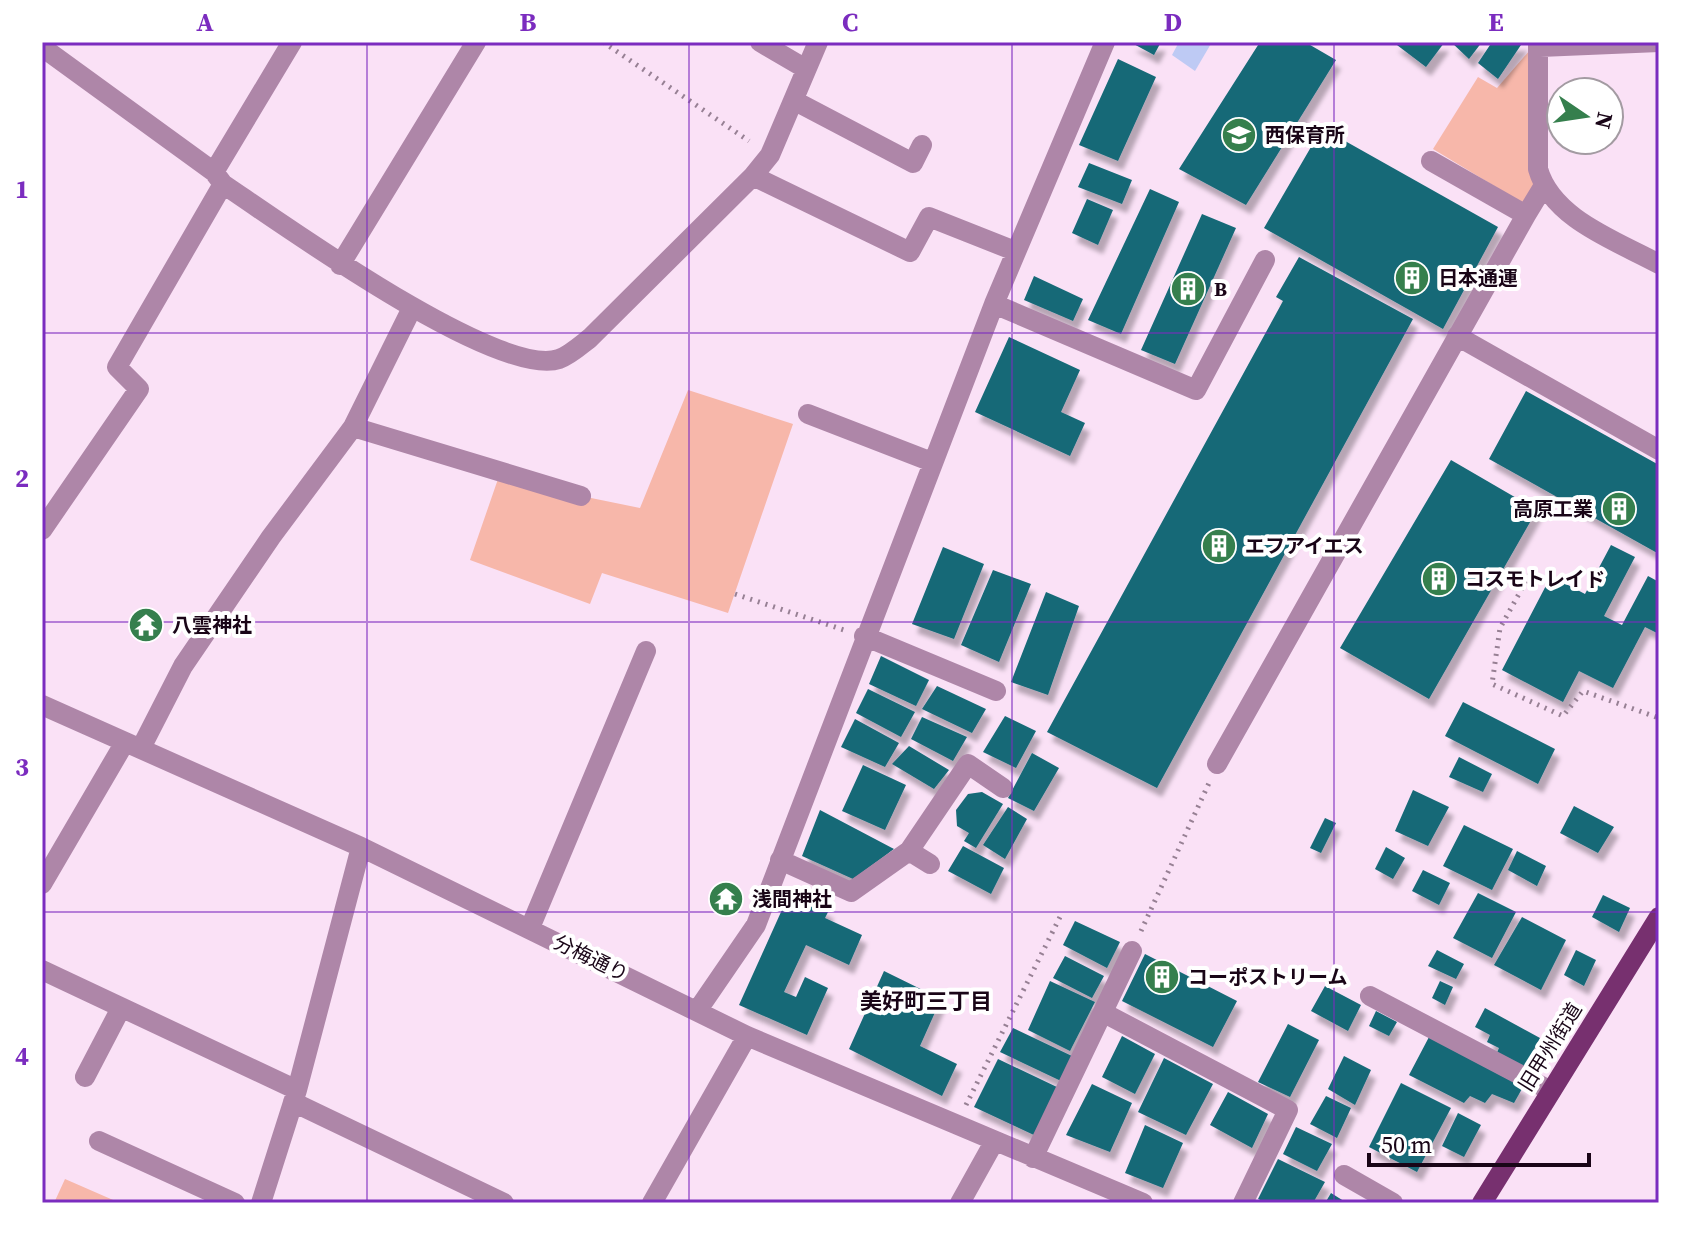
<svg xmlns="http://www.w3.org/2000/svg" width="1701" height="1245" viewBox="0 0 1701 1245" font-family="'Source Serif 4','Noto Sans JP',serif">
  <style>
    .green { fill: #f7b7aa }
    .water { fill: #becaf4 }
    .building { fill: #156977; filter: url(#shadow) }
    .lines { fill: none; stroke-linecap: round; stroke-linejoin: round }
    .path { stroke: #978094; stroke-width: 5; stroke-dasharray: 2 6; stroke-linecap: butt }
    .minor { stroke: #ae86a8; stroke-width: 20 }
    .major { stroke: #77306f; stroke-width: 20 }
    .grid { fill: none; stroke: #7b2cbf; stroke-width: 2; stroke-opacity: 0.55 }
    .labels { text-anchor: middle; stroke-width: 8; stroke-linejoin: round; paint-order: stroke }
    .poi-label { font-size: 20px; font-weight: bold; fill: #190517; stroke: #fff; text-anchor: start }
    .street-label { font-size: 20px; fill: #190517; stroke: #fff }
    .neighbourhood-label { font-size: 22px; font-weight: bold; fill: #190517; stroke: #fff }
    .neatline { fill: none; stroke: #7b2cbf; stroke-width: 3 }
    .grid-label { font-size: 26px; text-anchor: middle; font-weight: bold; fill: #7b2cbf }
  </style>
  <defs>
    <filter id="shadow"><feDropShadow dx="5" dy="9" stdDeviation="2" flood-color="#0004"/></filter>
  </defs>
  <rect width="100%" height="100%" fill="#fae1f6"/>
  <!-- green -->
  <path class="green" d="M1530 50 1537 180 1524 204 1433 149 1478 77 1497 88Z
    M688 390 793 424 728 613 602 573 590 604 470 560 498 479 640 508Z
    M65 1179 120 1203H54Z"/>
  <!-- water -->
  <path class="water" d="M1179 42H1212L1195 71 1172 55Z"/>
  <!-- building -->
  <path class="building" d="M1130 42H1161L1154 55Z
    M1260 42H1305L1336 60 1246 205 1179 169Z
    M1393 42H1442L1444 43 1426 67Z
    M1451 42H1482L1469 59Z
    M1492 42H1523L1498 79 1478 63Z
    M1118 59 1156 77 1118 161 1079 145Z
    M1322 128 1498 227 1443 329 1264 228Z
    M1089 163 1132 180 1122 204 1078 187Z
    M1150 189 1179 202 1121 334 1088 320Z
    M1087 199 1113 210 1098 245 1072 233Z
    M1202 214 1236 228 1175 364 1141 350Z
    M1299 257 1413 319 1157 788 1047 732 1283 301 1276 297Z
    M1034 276 1083 299 1073 321 1024 300Z
    M1009 337 1080 370 1061 412 1085 423 1070 456 975 412Z
    M1526 391 1659 465V554L1489 459Z
    M1451 460 1537 510 1429 699 1340 648Z
    M1611 545 1635 557 1604 616 1622 625 1648 576 1659 582V634L1645 627 1613 688 1579 671 1563 702 1502 670 1551 576 1585 594Z
    M943 547 984 564 954 639 912 624Z
    M993 570 1031 584 999 662 961 645Z
    M1046 592 1079 606 1048 695 1011 682Z
    M881 656 929 680 916 706 869 684Z
    M937 686 986 709 972 733 922 709Z
    M868 689 915 712 901 737 856 713Z
    M1463 702 1555 749 1538 784 1445 736Z
    M1005 716 1036 731 1016 768 983 752Z
    M922 717 967 737 953 761 911 739Z
    M855 719 899 743 885 767 841 747Z
    M909 746 949 770 934 789 892 764Z
    M1032 753 1059 768 1034 811 1008 798Z
    M1459 757 1492 774 1483 792 1449 777Z
    M863 765 906 785 885 830 842 811Z
    M1413 790 1449 807 1428 846 1395 831Z
    M982 792 1003 804 976 848 964 841 969 833 957 826 956 810 968 794Z
    M1574 806 1614 827 1598 853 1560 833Z
    M1008 807 1027 819 1005 859 983 845Z
    M820 810 894 849 853 879 802 856Z
    M1325 818 1336 823 1321 853 1310 848Z
    M1464 825 1513 849 1492 890 1443 866Z
    M963 846 1004 868 991 894 948 871Z
    M1386 847 1405 858 1393 879 1375 869Z
    M1517 851 1546 866 1537 886 1508 870Z
    M1423 870 1450 883 1439 905 1412 891Z
    M790 892 829 910 825 918 862 935 849 965 806 945 784 992 796 997 805 977 828 988 807 1035 739 1005Z
    M1478 893 1516 912 1492 958 1453 938Z
    M1603 895 1630 908 1619 932 1592 917Z
    M1522 917 1566 940 1541 990 1494 965Z
    M1075 921 1120 942 1107 968 1063 945Z
    M1437 950 1464 964 1456 979 1428 966Z
    M1576 950 1596 960 1584 986 1564 975Z
    M1145 954 1237 1001 1213 1047 1122 1001Z
    M1065 956 1104 976 1092 998 1053 978Z
    M884 971 941 999 920 1046 957 1064 942 1096 849 1049Z
    M1050 981 1095 1002 1070 1051 1028 1030Z
    M1440 981 1453 987 1445 1005 1432 998Z
    M1325 986 1361 1005 1348 1031 1311 1011Z
    M1485 1008 1540 1038 1523 1070 1496 1055 1499 1048 1487 1042 1490 1035 1475 1027Z
    M1376 1011 1397 1022 1389 1036 1369 1026Z
    M1288 1024 1319 1040 1290 1097 1258 1082Z
    M1013 1028 1074 1057 1061 1081 1000 1052Z
    M1122 1036 1155 1054 1135 1094 1102 1077Z
    M1429 1037 1523 1087 1514 1103 1492 1094 1485 1103 1470 1096 1464 1103 1409 1075Z
    M1344 1056 1371 1070 1355 1105 1328 1089Z
    M1164 1058 1213 1084 1186 1135 1138 1112Z
    M998 1059 1059 1088 1036 1136 974 1107Z
    M1401 1083 1451 1108 1417 1172 1369 1147Z
    M1092 1084 1132 1103 1110 1152 1066 1135Z
    M1228 1092 1268 1114 1252 1148 1210 1125Z
    M1326 1096 1351 1108 1337 1138 1310 1124Z
    M1458 1113 1481 1125 1464 1157 1442 1146Z
    M1145 1125 1183 1143 1163 1188 1125 1173Z
    M1296 1127 1332 1144 1317 1171 1283 1154Z
    M1278 1159 1325 1182 1313 1203H1267L1258 1199Z
    M1331 1193 1347 1203H1325Z"/>
  <g class="lines">
    <!-- path -->
    <path class="path" d="M603 42 749 141
      M1530 574 1500 628 1492 684 1563 716 1583 691 1659 718
      M735 594 844 630
      M1141 931 1209 783
      M966 1105 1062 913"/>
    <!-- minor -->
    <path class="minor" d="M760 42 806 69
      M1538 42V169C1552 219 1617 241 1659 264
      M42 47 214 172 223 184C278 221 499 380 559 359 570 355 581 345 590 338L753 176 770 155 818 42
      M1540 47 1659 42
      M795 101 913 163 922 145
      M1431 161 1526 215 1543 187
      M214 172 292 42
      M753 176 910 252 929 217 1015 251
      M340 265 476 42
      M994 304 1196 390 1265 260
      M1457 336 1659 450
      M808 414 932 462
      M353 427 581 496
      M42 530 139 389 117 367 223 184
      M864 636 996 691
      M42 705 361 847 747 1036 1143 1203
      M141 748 183 666 271 537 353 427 412 308
      M1217 764 1526 215
      M909 851 930 864
      M780 860 851 892 909 851 968 764 1003 788
      M42 884 125 742
      M530 928 646 651
      M42 970 297 1090
      M1370 996 1551 1091
      M697 1011 756 925 994 304 1105 42
      M1104 1013 1288 1110 1243 1203
      M85 1077 121 1008
      M293 1102 504 1203
      M99 1141 235 1203
      M1033 1158 1132 951
      M1344 1175 1393 1203
      M261 1203 297 1090 361 847
      M652 1203 747 1036
      M960 1203 994 1142"/>
    <!-- major -->
    <path class="major" d="M1482 1203 1659 917"/>
  </g>
  <!-- grid -->
  <path class="grid" d="M367 42V1203M689 42V1203M1012 42V1203M1334 42V1203M42 333H1659M42 622H1659M42 912H1659"/>
  <!-- icons -->
  <defs>
    <g id="school-disc" transform="scale(1.8)"><circle r="9.5" fill="#357f4d" stroke="#fff"/><path d="M0-5L7-2L0 1L-7-2ZM-4 1L0 2.5L4 1V4Q0 6-4 4Z" fill="#fff"/></g>
    <g id="building-disc" transform="scale(1.8)"><circle r="9.5" fill="#357f4d" stroke="#fff"/><path d="M-4-6H4V6H1V3H-1V6H-4ZM-2.5-4.3h1.7v1.8h-1.7ZM.8-4.3h1.7v1.8H.8ZM-2.5-1h1.7V.8h-1.7ZM.8-1h1.7V.8H.8Z" fill="#fff"/></g>
    <g id="temple-disc" transform="scale(1.8)"><circle r="9.5" fill="#357f4d" stroke="#fff"/><path d="M0-6L5-2H3V0L6.5 2.5H4V6H1.5V3h-3V6H-4V2.5H-6.5L-3 0V-2H-5Z" fill="#fff"/></g>
  </defs>
  <g fill-rule="evenodd">
    <use href="#school-disc" x="1239" y="135"/>
    <use href="#building-disc" x="1412" y="278"/>
    <use href="#building-disc" x="1188" y="289"/>
    <use href="#building-disc" x="1619" y="509"/>
    <use href="#building-disc" x="1219" y="546"/>
    <use href="#building-disc" x="1439" y="579"/>
    <use href="#temple-disc" x="146" y="625"/>
    <use href="#temple-disc" x="726" y="899"/>
    <use href="#building-disc" x="1162" y="977"/>
  </g>
  <g class="labels">
    <!-- poi labels -->
    <g class="poi-label">
      <text x="1265" y="142">西保育所</text>
      <text x="1438" y="285">日本通運</text>
      <text x="1214" y="296">B</text>
      <text x="1593" y="516" text-anchor="end">高原工業</text>
      <text x="1245" y="553">エフアイエス</text>
      <text x="1465" y="586">コスモトレイド</text>
      <text x="172" y="632">八雲神社</text>
      <text x="752" y="906">浅間神社</text>
      <text x="1188" y="984">コーポストリーム</text>
    </g>
    <!-- street labels -->
    <g class="street-label">
      <text transform="translate(591 958) rotate(26)" y="7">分梅通り</text>
      <text transform="translate(1550 1047) rotate(-58)" y="7">旧甲州街道</text>
    </g>
    <!-- neighbourhood labels -->
    <g class="neighbourhood-label">
      <text x="926" y="1009">美好町三丁目</text>
    </g>
  </g>
  <!-- border -->
  <rect width="1701" height="1245" fill="none" stroke="#ffffff" stroke-width="88"/>
  <!-- north arrow -->
  <g transform="translate(1585 116) rotate(103)"><circle r="38" fill="#ffffff" stroke="#a39ba2" stroke-width="2"/>
  <path d="M0-6L14 30L0 20L-14 30Z" fill="#357f4d"/>
  <text y="-12" font-size="22" font-weight="bold" text-anchor="middle" fill="#190517">N</text>
  </g>
  <!-- scale -->
  <path d="M1369 1153v12h220v-12" fill="none" stroke="#190517" stroke-width="4"/>
  <text x="1381" y="1153" font-size="24" fill="#190517" stroke="#ffffff" stroke-width="6" paint-order="stroke">50 m</text>
  <rect x="44" y="44" width="1613" height="1157" class="neatline"/>
  <g class="grid-label">
    <text x="205" y="31">A</text>
    <text x="528" y="31">B</text>
    <text x="850" y="31">C</text>
    <text x="1173" y="31">D</text>
    <text x="1496" y="31">E</text>
    <text x="22" y="198">1</text>
    <text x="22" y="487">2</text>
    <text x="22" y="776">3</text>
    <text x="22" y="1065">4</text>
  </g>
</svg>
